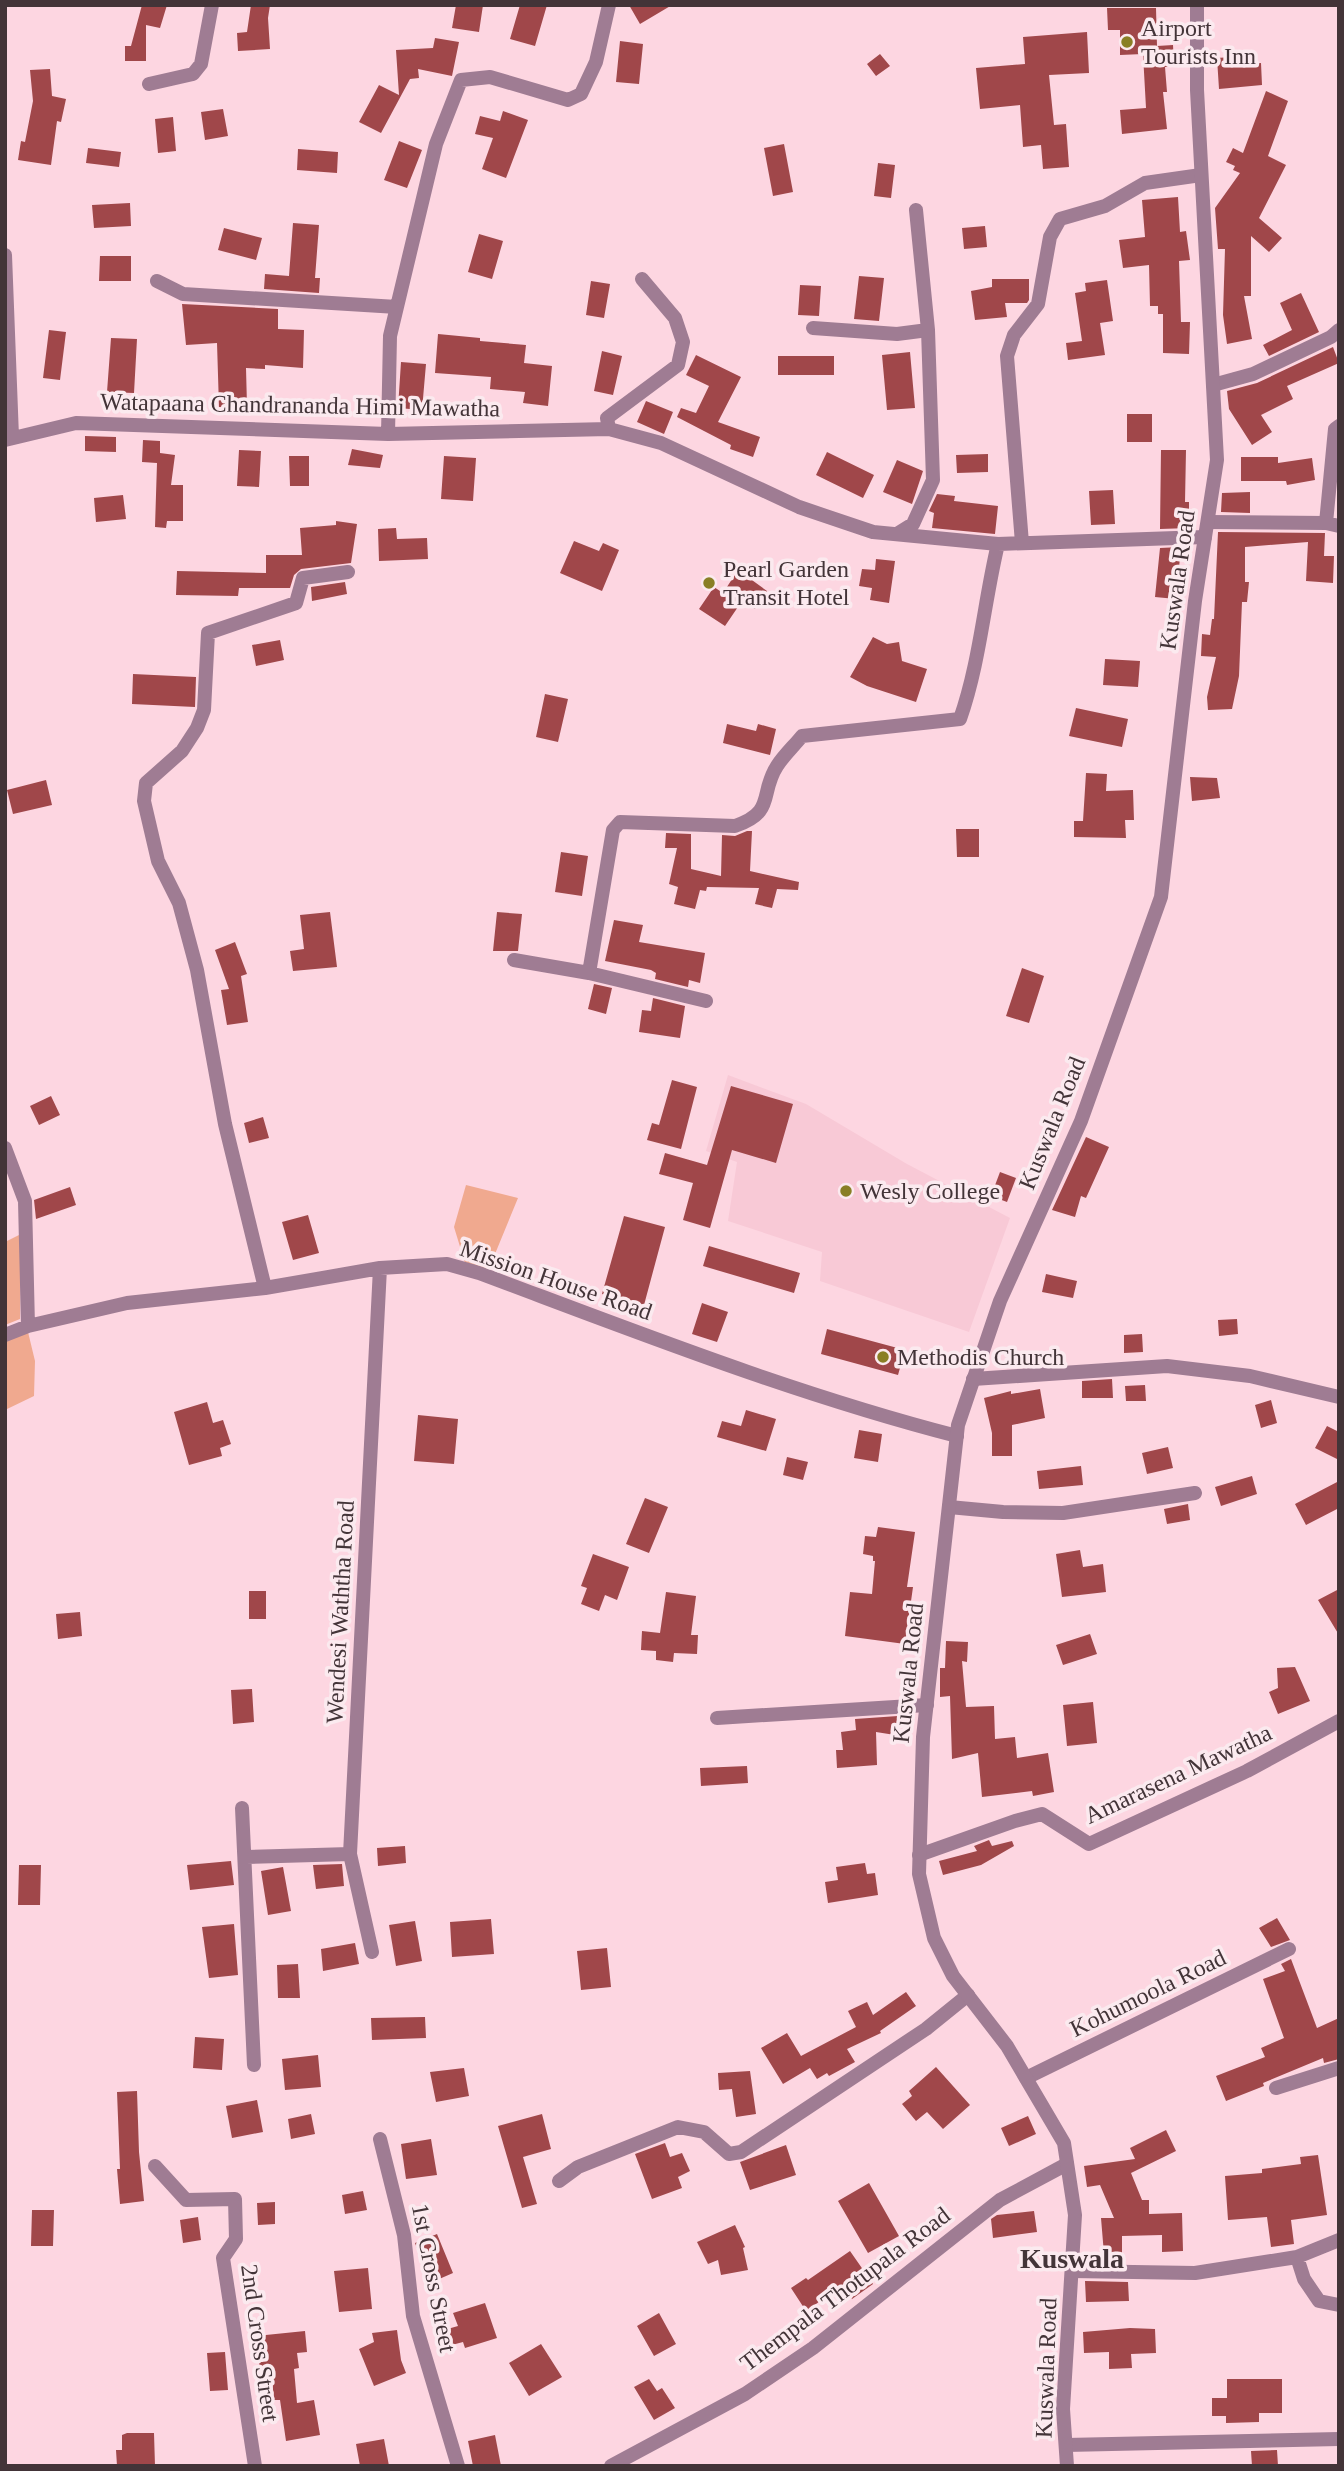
<svg xmlns="http://www.w3.org/2000/svg" width="1344" height="2471" viewBox="0 0 1344 2471" font-family="'Times New Roman',serif">
  <style>
    .built { fill: #f8c9d6 }
    .green { fill: #f0a98f }
    .building { fill: #a0474a }
    .lines { fill: none; stroke-linecap: round; stroke-linejoin: round }
    .minor { stroke: #9f7c93; stroke-width: 14 }
    .tertiary { stroke: #9f7c93; stroke-width: 14 }
    .poi-dot { fill: #897f25; stroke: #fbeaef; stroke-width: 2.5 }
    .labels { text-anchor: middle; stroke-width: 7; stroke-linejoin: round; paint-order: stroke }
    .poi-label { font-size: 24px; fill: #433438; stroke: #fbeaef; text-anchor: start }
    .street-label { font-size: 24px; fill: #433438; stroke: #fbeaef }
    .quarter-label { font-size: 28px; font-weight: bold; fill: #433438; stroke: #fbeaef }
  </style>
  <rect width="100%" height="100%" fill="#fdd6e1"/>
  <!-- built -->
  <path class="built" d="M728 1075 806 1104 907 1164 1010 1218 969 1332 820 1281 822 1252 728 1221 737 1162 706 1151Z"/>
  <!-- green -->
  <path class="green" d="M466 1185 518 1198 488 1271 465 1263 454 1227Z
    M21 1234 20 1319 5 1325V1242Z
    M28 1332 35 1361 34 1396 5 1410V1341Z"/>
  <!-- building -->
  <path class="building" d="M142 5H167L160 28 146 25V61H125V46H131Z
    M251 5H270L268 18 270 49 238 51 237 33 247 32Z
    M456 5H483L479 32 452 28Z
    M520 5H547L535 46 510 39Z
    M629 5H672L640 24Z
    M1107 8H1156L1157 46 1173 45 1174 67H1165L1167 92H1163L1167 129 1122 134 1120 110 1146 108 1143 54 1120 55V30H1108Z
    M1087 32 1089 73 1049 75 1054 125 1066 124 1069 167 1043 169 1041 145 1023 147 1020 105 980 109 976 68 1025 64 1023 37Z
    M435 38 459 42 452 76 418 69 419 78 410 79 381 133 359 122 379 85 399 95 396 50 433 48Z
    M620 41 643 44 639 84 616 82Z
    M880 54 890 66 876 76 867 64Z
    M1245 56 1246 64 1261 63 1262 85 1219 89 1217 58Z
    M50 69 52 96 66 99 61 122 57 121 51 165 18 160 21 141 25 142 33 101 30 70Z
    M1266 91 1288 101 1268 156 1286 165 1259 218 1282 238 1269 252 1251 236V296H1244L1252 339 1227 344 1223 315 1225 249H1218L1215 208 1240 173 1233 170 1235 166 1226 162 1233 148 1243 153Z
    M223 109 228 136 205 140 201 112Z
    M503 111 528 120 506 178 482 169 493 138 475 134 480 116 500 121Z
    M173 117 176 151 158 153 155 119Z
    M399 141 422 150 407 188 384 180Z
    M784 144 793 192 773 196 764 148Z
    M88 148 121 152 119 167 86 163Z
    M298 149 338 152 337 173 297 170Z
    M878 163 895 165 891 198 874 196Z
    M1178 197 1180 232 1186 231 1190 260 1179 261 1181 322H1190L1189 354 1163 353V314H1158V306H1150L1149 265 1123 268 1119 240 1145 237 1142 200Z
    M130 203 131 226 94 228 92 205Z
    M293 223 319 225 315 278H320L319 293 264 289 265 274 289 276Z
    M985 226 987 247 964 249 962 228Z
    M224 228 262 238 256 260 218 250Z
    M479 234 503 241 492 279 468 272Z
    M100 256H131V281H99Z
    M859 276 884 278 879 321 854 319Z
    M992 279H1029V300L1027 303H1005L1007 317 975 320 971 291 992 287Z
    M1107 280 1113 321 1100 323 1105 355 1068 360 1066 343 1082 341 1075 293 1086 291 1085 283Z
    M591 281 610 284 604 318 586 315Z
    M800 285 821 286 819 316 798 315Z
    M1301 293 1319 332 1269 356 1263 345 1292 330 1280 303Z
    M182 304 278 309V329L304 330 303 368 265 365V369L246 368 247 406 219 407 217 343 186 345Z
    M49 330 66 332 60 380 43 378Z
    M438 334 480 338V341L526 345 524 363 552 366 548 406 523 403 525 392 490 389 491 377 435 373Z
    M111 338 137 339 134 393 107 392Z
    M1333 347 1339 363 1287 386 1293 399 1261 415 1272 432 1252 445 1229 409 1227 391 1257 383Z
    M602 351 622 356 613 395 594 391Z
    M910 352 915 408 887 410 882 355Z
    M696 355 741 377 718 422 760 437 753 457 730 449 731 445 677 417 681 408 696 413 709 386 686 375Z
    M778 356H834V375H778Z
    M401 362 426 364 422 410 398 408Z
    M646 401 673 412 664 434 637 422Z
    M1127 414H1152V442H1127Z
    M85 436 116 437V452L85 451Z
    M143 440 160 441V453L175 455 171 485H183V521H167L166 528 155 527 157 463 142 462Z
    M352 449 383 455 380 468 348 465Z
    M239 450 261 451 259 487 237 486Z
    M1161 450H1186L1185 502H1189V528L1160 529Z
    M827 452 874 475 863 498 816 475Z
    M988 454V472L957 473 956 455Z
    M289 456H309V486H290Z
    M444 456 476 458 473 501 441 499Z
    M1241 457H1278V463L1312 458 1315 480 1287 485 1286 481H1241Z
    M897 460 923 471 912 504 883 492Z
    M1113 490 1115 524 1091 525 1089 491Z
    M1250 492V513L1221 512 1222 493Z
    M937 494 955 496 954 501 998 506 995 534 932 528 934 513 929 511Z
    M123 495 126 519 96 522 94 498Z
    M336 521 357 524 351 563 301 569 294 575 290 588H239L238 596 176 595 177 571 266 573V555H302L300 528 336 525Z
    M396 528 397 539 427 538 428 559 379 561 378 529Z
    M1218 532 1325 533 1324 556H1334L1333 583 1306 581 1308 542 1245 547V582H1249L1247 602H1242L1239 676 1232 709 1208 710 1207 697 1216 657 1201 656 1202 634 1210 635 1212 619H1214Z
    M574 541 599 551 603 543 619 550 602 591 560 573Z
    M1181 547 1176 599 1155 597 1160 548Z
    M876 559 895 561 889 603 870 600 872 588 859 586 862 569 875 570Z
    M738 570 767 591 755 609 742 601 725 626 699 609 714 587 723 593Z
    M345 582 347 594 312 601 311 587Z
    M873 637 887 644 899 642 902 661 927 669 916 702 867 686 850 677Z
    M280 640 284 660 256 666 252 645Z
    M1105 659 1140 661 1138 687 1103 685Z
    M133 674 196 677 195 707 132 704Z
    M545 694 568 699 558 742 536 737Z
    M1076 708 1128 719 1122 747 1069 736Z
    M727 724 756 731 758 724 776 729 770 755 723 743Z
    M1086 773 1107 774 1106 791 1133 790 1134 820H1125L1126 838 1074 837V821H1083Z
    M1190 777 1217 778 1220 798 1192 801Z
    M46 780 52 805 13 814 7 790Z
    M956 829H979V857H957Z
    M747 831H752L750 871 799 882 798 890 777 889 772 908 755 904 759 888 707 887 706 891 700 890 695 909 674 904 678 887 669 884 677 848H665L666 833 691 834V869L721 876 722 835 735 836Z
    M561 852 588 856 582 896 555 892Z
    M330 912 337 967 293 971 290 951 304 949 300 915Z
    M497 912 522 914 518 951H493Z
    M614 920 643 925 639 942 705 953 700 983 689 980 688 987 655 979 656 973 651 970 605 961Z
    M235 942 247 974 241 976 248 1022 227 1025 221 990 229 989 215 950Z
    M1022 968 1044 976 1029 1023 1006 1016Z
    M594 984 612 988 606 1014 588 1009Z
    M653 998 685 1006 680 1038 639 1032 642 1010 651 1011Z
    M672 1080 697 1087 681 1149 647 1140 652 1123 659 1125Z
    M731 1086 793 1104 776 1163 732 1150 710 1228 683 1220 693 1183 659 1174 665 1153 707 1165Z
    M51 1096 60 1115 39 1125 30 1106Z
    M263 1117 269 1138 249 1143 244 1123Z
    M1086 1137 1109 1147 1086 1198 1081 1196 1075 1217 1052 1210Z
    M1000 1172 1016 1178 1007 1202 991 1196Z
    M70 1187 76 1205 36 1219 34 1200Z
    M308 1215 319 1253 293 1260 282 1222Z
    M624 1216 665 1227 644 1305 602 1294Z
    M709 1246 800 1273 794 1293 703 1266Z
    M1046 1274 1077 1281 1073 1298 1042 1292Z
    M702 1303 728 1312 717 1342 692 1334Z
    M1237 1319 1238 1334 1219 1336 1218 1320Z
    M827 1329 905 1350 898 1375 821 1354Z
    M1142 1334 1143 1352 1124 1353V1335Z
    M1112 1379 1113 1398H1082V1381Z
    M1145 1385 1146 1401H1126L1125 1386Z
    M1040 1389 1045 1418 1012 1425V1456H992V1433L984 1398 1011 1391V1394Z
    M1271 1400 1277 1423 1261 1428 1255 1405Z
    M207 1402 213 1423 223 1420 231 1444 220 1448 222 1456 189 1465 174 1412Z
    M746 1410 776 1419 766 1451 717 1437 722 1421 741 1426Z
    M418 1415 458 1419 454 1464 414 1461Z
    M1327 1426 1339 1432V1460L1315 1448Z
    M859 1430 882 1434 878 1462 854 1458Z
    M1168 1447 1173 1468 1147 1474 1142 1453Z
    M787 1457 808 1462 803 1480 783 1475Z
    M1081 1466 1083 1485 1039 1489 1037 1471Z
    M1252 1476 1257 1494 1221 1506 1215 1487Z
    M1339 1481V1508L1306 1525 1295 1504Z
    M645 1498 668 1507 649 1553 626 1544Z
    M1188 1504 1190 1520 1167 1524 1164 1509Z
    M878 1527 915 1532 907 1587H913L905 1644 845 1636 850 1592 872 1594 875 1561H873V1556L863 1554 865 1536 876 1537Z
    M1080 1550 1083 1567 1103 1564 1106 1592 1062 1597 1056 1554Z
    M593 1554 629 1567 617 1600 605 1595 599 1611 581 1604 587 1588 581 1586Z
    M1339 1589V1635L1318 1600Z
    M249 1591H266V1619H249Z
    M666 1592 696 1596 691 1635H698L697 1654 674 1653 673 1662 656 1660V1651L641 1650 642 1631 660 1633Z
    M80 1612 82 1636 58 1639 56 1614Z
    M1090 1634 1097 1654 1063 1665 1056 1645Z
    M946 1641 968 1642 967 1662 962 1661 966 1707 994 1706 995 1739 1015 1737 1017 1758 1048 1753 1054 1792 1033 1796 1032 1791 982 1797 978 1753 952 1759 950 1696 940 1697V1668H945Z
    M1295 1667 1310 1701 1278 1714 1269 1692 1278 1688 1277 1668Z
    M252 1689 254 1722 233 1724 231 1690Z
    M1093 1702 1097 1743 1067 1746 1063 1705Z
    M898 1716 895 1735 876 1732 877 1765 837 1768 836 1750H843L841 1732 856 1730 855 1719Z
    M747 1766 748 1783 701 1786 700 1768Z
    M989 1840 992 1846 1012 1841 1014 1846 981 1865 943 1875 939 1861 977 1851 974 1846Z
    M405 1846 406 1863 378 1866 377 1848Z
    M231 1861 234 1885 190 1890 187 1865Z
    M865 1863 867 1874 875 1873 878 1895 828 1903 825 1882 838 1880 836 1867Z
    M342 1864 344 1886 316 1889 313 1865Z
    M19 1865H41L40 1905H18Z
    M283 1867 291 1911 268 1915 261 1871Z
    M1277 1918 1290 1940 1271 1947 1259 1928Z
    M491 1919 494 1954 452 1957 450 1922Z
    M415 1921 422 1961 396 1966 389 1925Z
    M234 1924 238 1975 209 1978 202 1927Z
    M355 1943 359 1964 323 1971 321 1949Z
    M607 1948 611 1987 581 1990 577 1951Z
    M1291 1959 1317 2028 1339 2018V2059L1324 2063 1323 2058 1263 2083 1264 2086 1226 2101 1216 2076 1265 2057 1261 2048 1284 2038 1263 1979 1285 1971 1281 1964Z
    M298 1964 300 1998H278L277 1965Z
    M906 1992 916 2006 880 2031 881 2033 847 2049 855 2062 829 2076 827 2073 817 2079 810 2068 783 2084 761 2048 787 2033 801 2056 856 2027 848 2011 867 2002 873 2015Z
    M425 2017 426 2038 372 2040 371 2018Z
    M195 2037 224 2039 222 2070 193 2068Z
    M318 2055 321 2087 285 2090 282 2059Z
    M936 2067 970 2105 943 2129 927 2112 916 2121 902 2104 912 2096 909 2091Z
    M464 2068 469 2096 436 2102 430 2072Z
    M750 2071 756 2114 736 2117 732 2089 719 2090 718 2073Z
    M137 2091 139 2152 144 2201 120 2204 117 2169H120L117 2092Z
    M257 2100 263 2132 232 2138 226 2106Z
    M311 2114 315 2134 291 2139 288 2119Z
    M542 2114 551 2149 523 2157 537 2204 522 2208 498 2126Z
    M1028 2116 1036 2134 1009 2146 1001 2128Z
    M1166 2130 1176 2151 1131 2173 1142 2200H1149V2214L1182 2213 1183 2251 1162 2252V2235L1122 2236V2253L1104 2254 1101 2218H1114L1100 2185 1087 2187 1084 2166 1135 2159 1130 2148Z
    M431 2139 437 2175 406 2179 401 2144Z
    M665 2143 670 2157 682 2153 690 2171 678 2177 682 2188 652 2199 635 2154Z
    M786 2145 796 2175 750 2190 740 2162Z
    M1318 2155 1327 2215 1291 2220 1294 2244 1271 2247 1267 2217 1228 2220 1225 2176 1262 2173V2169L1301 2164 1300 2157Z
    M869 2183 899 2236 868 2253 838 2201Z
    M363 2191 367 2210 345 2214 342 2195Z
    M275 2202V2224L258 2225 257 2203Z
    M32 2210H54L53 2246H31Z
    M1034 2211 1037 2232 993 2238 991 2219 997 2215Z
    M198 2217 201 2240 183 2243 180 2220Z
    M735 2225 745 2247 743 2248 748 2270 721 2275 718 2260 708 2264 697 2242Z
    M437 2234 453 2273 430 2283 415 2243Z
    M850 2251 873 2284 852 2299 843 2285 806 2311 791 2288 806 2278 808 2280Z
    M368 2268 372 2309 339 2312 334 2271Z
    M1085 2281 1128 2282 1129 2301 1086 2302Z
    M485 2303 497 2338 465 2348 463 2342 448 2346 444 2330 458 2326 453 2313Z
    M659 2313 676 2344 654 2356 637 2326Z
    M1130 2328 1155 2329 1156 2353 1131 2354 1132 2368 1109 2369V2352L1084 2353 1083 2332Z
    M397 2330 401 2360 406 2373 374 2386 359 2349 374 2342 372 2333Z
    M305 2331 307 2352 297 2353 299 2368 294 2369 297 2403 314 2400 320 2435 286 2441 280 2400H274L271 2369 260 2370 256 2336Z
    M541 2344 562 2377 529 2396 509 2363Z
    M225 2352 228 2390 210 2391 207 2353Z
    M649 2379 657 2391 662 2388 675 2408 654 2420 634 2387Z
    M1227 2379H1282V2413H1259V2422L1226 2423V2416H1212V2398H1227Z
    M127 2433H154L155 2466H117L116 2450H122V2435Z
    M495 2435 501 2466H473L468 2441Z
    M384 2439 389 2466H360L356 2444Z
    M1277 2450 1278 2466H1252L1251 2451Z"/>
  <g class="lines">
    <!-- minor -->
    <path class="minor" d="M149 84 193 74 201 64 212 5
      M5 255 12 437
      M157 281 183 294 397 307
      M813 328 897 334 928 330
      M1213 385 1253 374 1331 337 1339 330
      M609 429 607 418 678 365 683 342 675 318 642 279
      M388 434 390 336 436 144 461 80 490 77 568 100 581 94 596 62 609 5
      M5 440 76 423 388 434 609 429 661 443 799 507 873 532 998 544 1205 537
      M1208 522 1326 523 1339 526
      M1326 523 1335 429 1339 426
      M897 534 913 524 933 480 928 330 916 210
      M1022 543 1007 356 1014 335 1038 304 1050 237 1060 219 1105 206 1145 183 1201 175
      M514 960 589 973 706 1001
      M589 973 613 830 620 822 735 826C776 812 759 794 777 766 784 755 794 746 802 736L960 719C980 662 984 602 998 544
      M5 1148 25 1201 28 1326
      M265 1288 225 1124 197 970 179 903 158 861 144 801 146 783 182 751 197 728 204 710 208 633 296 603 303 578 348 572
      M5 1335 28 1326 127 1303 265 1288 380 1268 447 1264 479 1273C637 1332 794 1394 957 1436
      M973 1379 1167 1366 1250 1376 1339 1397
      M949 1507 1003 1512 1063 1513 1195 1493
      M717 1718 927 1705
      M242 1808 254 2065
      M350 1854 372 1952
      M919 1855 1015 1821 1042 1814 1089 1844 1247 1771 1339 1721
      M246 1857 350 1854 380 1268
      M1026 2078 1289 1949
      M1276 2088 1339 2068
      M380 2139 404 2235 413 2316 458 2466
      M155 2166 186 2200 235 2199 236 2239 223 2258 255 2466
      M559 2181 578 2167 678 2127 704 2132 729 2154 741 2152 926 2029 968 1995
      M1297 2257 1304 2279 1319 2301 1339 2305
      M1072 2271 1195 2273 1297 2257 1339 2240
      M1066 2445 1339 2439
      M611 2466 745 2394 813 2348 1000 2200 1067 2164"/>
    <!-- tertiary -->
    <path class="tertiary" d="M1067 2466 1063 2409 1075 2215 1064 2143 1007 2046 953 1976 934 1938 919 1874 923 1737 958 1425 1000 1301 1081 1121 1161 897 1195 601 1217 460 1197 90V5"/>
  </g>
  <!-- markers -->
  <g class="poi-dot">
    <circle cx="1127" cy="42" r="7"/>
    <circle cx="709" cy="583" r="7"/>
    <circle cx="846" cy="1191" r="7"/>
    <circle cx="883" cy="1357" r="7"/>
  </g>
  <g class="labels">
    <!-- poi labels -->
    <g class="poi-label">
      <text x="1141" y="36">Airport<tspan x="1141" dy="28">Tourists Inn</tspan></text>
      <text x="723" y="577">Pearl Garden<tspan x="723" dy="28">Transit Hotel</tspan></text>
      <text x="860" y="1199">Wesly College</text>
      <text x="897" y="1365">Methodis Church</text>
    </g>
    <!-- street labels -->
    <g class="street-label">
      <text transform="translate(300 405) rotate(1)" y="8">Watapaana Chandrananda Himi Mawatha</text>
      <text transform="translate(1177 580) rotate(-82)" y="8">Kuswala Road</text>
      <text transform="translate(1052 1123) rotate(-68)" y="8">Kuswala Road</text>
      <text transform="translate(556 1280) rotate(19)" y="8">Mission House Road</text>
      <text transform="translate(340 1612) rotate(-87)" y="8">Wendesi Waththa Road</text>
      <text transform="translate(908 1673) rotate(-84)" y="8">Kuswala Road</text>
      <text transform="translate(1178 1774) rotate(-25)" y="8">Amarasena Mawatha</text>
      <text transform="translate(1148 1993) rotate(-26)" y="8">Kohumoola Road</text>
      <text transform="translate(434 2278) rotate(79)" y="8">1st Cross Street</text>
      <text transform="translate(845 2289) rotate(-37)" y="8">Thempala Thotupala Road</text>
      <text transform="translate(260 2343) rotate(82)" y="8">2nd Cross Street</text>
      <text transform="translate(1046 2368) rotate(-88)" y="8">Kuswala Road</text>
    </g>
    <!-- quarter labels -->
    <g class="quarter-label">
      <text x="1072" y="2268">Kuswala</text>
    </g>
  </g>
  <!-- border -->
  <rect width="1344" height="2471" fill="none" stroke="#433438" stroke-width="14"/>
</svg>
